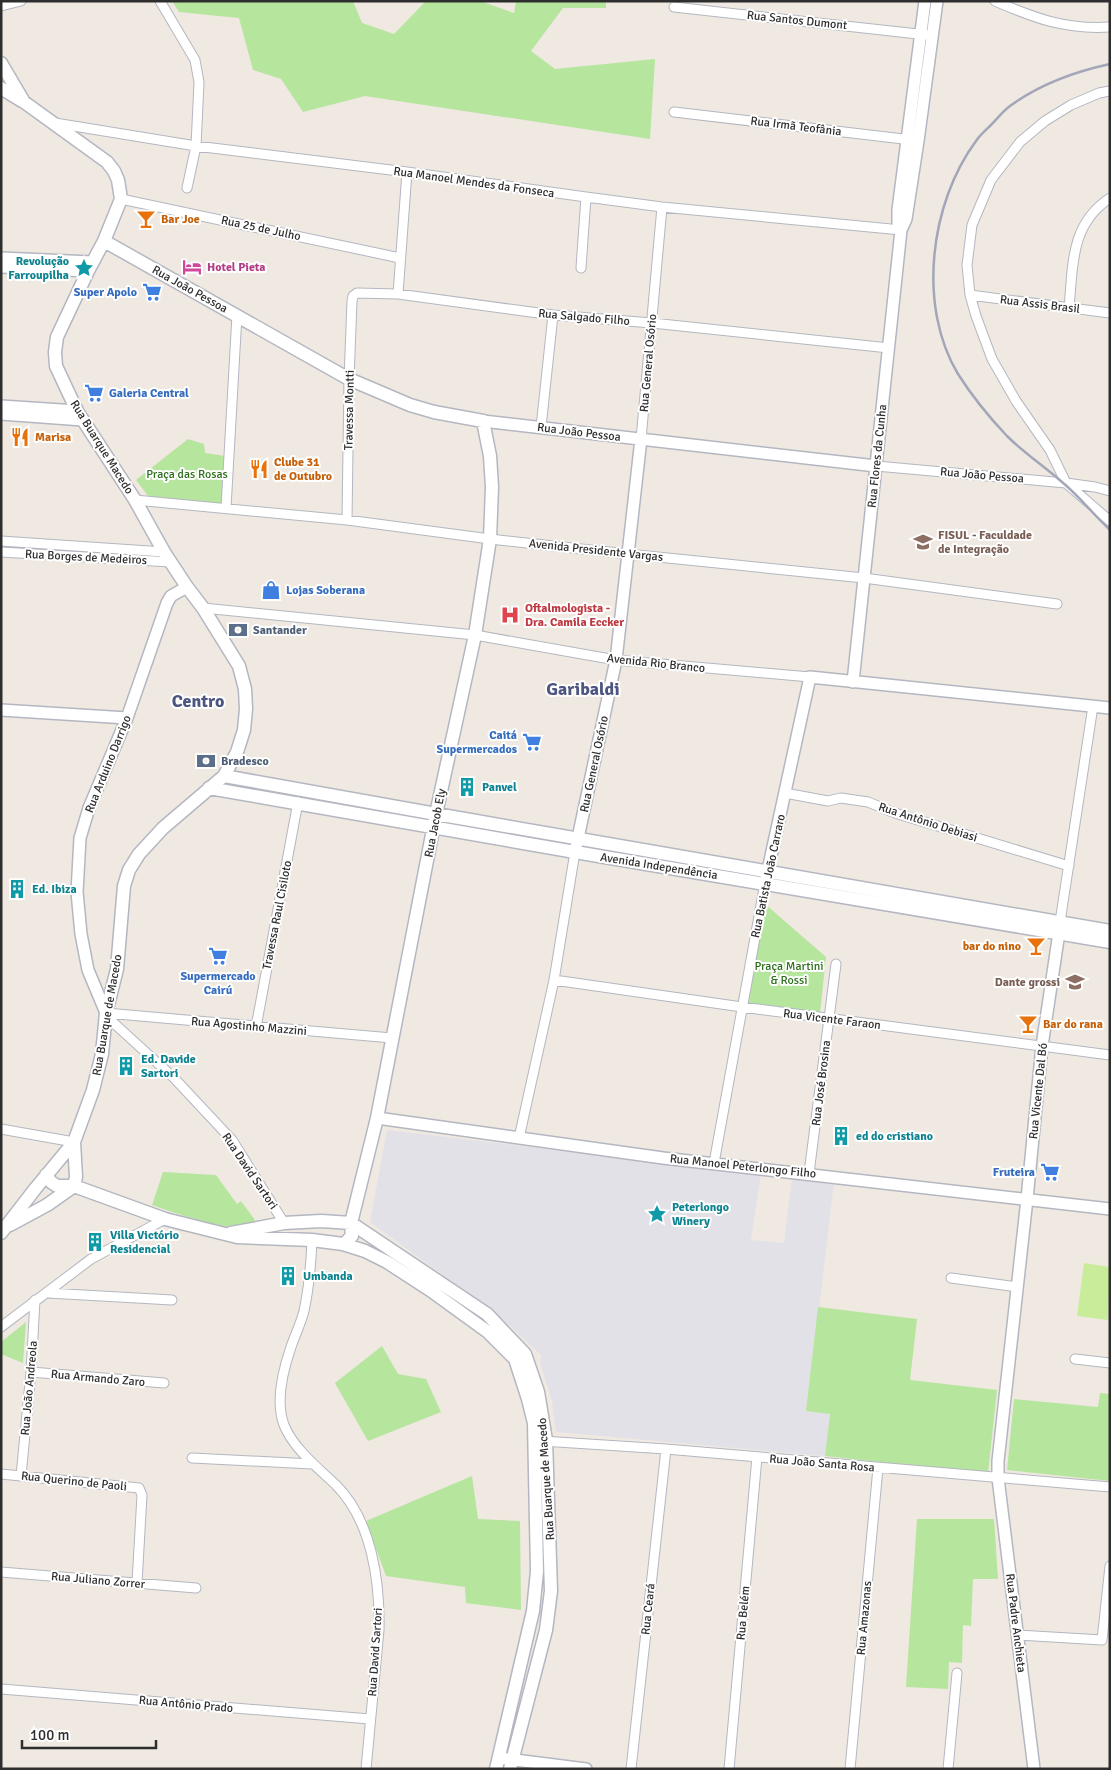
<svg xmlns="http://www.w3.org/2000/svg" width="1111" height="1770" viewBox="0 0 1111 1770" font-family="Signika,sans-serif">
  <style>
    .industrial { fill: #e3e1e8 }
    .green { fill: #b6e59e }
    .pitch { fill: #c9ec9a }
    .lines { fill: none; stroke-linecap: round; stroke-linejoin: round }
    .minor-casing { stroke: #b4b7c1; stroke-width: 11 }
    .tertiary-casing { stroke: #b4b7c1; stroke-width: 14 }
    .secondary-casing { stroke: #b4b7c1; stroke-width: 15 }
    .minor { stroke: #fff; stroke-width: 9 }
    .tertiary { stroke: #fff; stroke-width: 11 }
    .secondary { stroke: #fff; stroke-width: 12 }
    .rail { stroke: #a3a6b8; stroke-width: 2.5 }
    .labels { text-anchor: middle; stroke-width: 4; stroke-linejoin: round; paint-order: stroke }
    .street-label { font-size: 12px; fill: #2e2e2e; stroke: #fff }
    .food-label { font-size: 12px; font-weight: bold; fill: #c56008; stroke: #fff; text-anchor: start }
    .culture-label { font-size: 12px; font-weight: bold; fill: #0d838f; stroke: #fff; text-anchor: start }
    .hotel-label { font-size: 12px; font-weight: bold; fill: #b23c85; stroke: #fff; text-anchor: start }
    .shop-label { font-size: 12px; font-weight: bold; fill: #366cbe; stroke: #fff; text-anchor: end }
    .park-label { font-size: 12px; fill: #2c6e1b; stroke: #fff }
    .education-label { font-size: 12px; font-weight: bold; fill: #785e54; stroke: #fff; text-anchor: start }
    .health-label { font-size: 12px; font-weight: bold; fill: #be3a42; stroke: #fff; text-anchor: start }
    .service-label { font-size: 12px; font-weight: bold; fill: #4e5e75; stroke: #fff; text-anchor: start }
    .district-label { font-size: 18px; font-weight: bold; fill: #4d5680; stroke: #fff }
  </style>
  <rect width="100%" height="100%" fill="#efe9e1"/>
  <!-- industrial -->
  <path class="industrial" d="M387 1130 761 1174 751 1240 784 1243 792 1177 834 1182 807 1410 830 1413 825 1456 556 1432 552 1401 540 1363 541 1355 499 1316 370 1222Z"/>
  <!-- green -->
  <path class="green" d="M172 1H353L362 23 394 34 426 1H480L514 13 516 1H606V8H563L531 51 555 69 655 59 650 139 365 96 303 112 281 79 253 70 239 18 179 12Z
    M188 439 204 444 205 453 225 456 222 505 148 496 136 480Z
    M765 904 826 957 820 1013 747 1004Z
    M163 1172 216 1175 237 1204 241 1201 255 1220C253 1222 249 1225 246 1226 230 1233 169 1211 152 1205Z
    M818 1307 917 1319 910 1380 997 1390 988 1474 825 1456 830 1414 806 1411Z
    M26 1322 23 1363 1 1354V1342Z
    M382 1346 398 1374 426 1379 441 1412 368 1441 335 1383Z
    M1100 1393 1110 1394V1481L1007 1470 1014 1399 1098 1407Z
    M472 1476 478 1519 520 1521 521 1610 466 1603 465 1587 386 1576 366 1521Z
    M917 1519H994L998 1579H973L971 1626 963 1625 962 1663 949 1662 948 1689 906 1687Z"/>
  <!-- pitch -->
  <path class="pitch" d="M1084 1263 1110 1267 1108 1320 1077 1316Z"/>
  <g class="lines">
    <!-- minor casing -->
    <g class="minor-casing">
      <path id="minor" d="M160 1 195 60 199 82 196 146 187 188
        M995 1C1034 18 1066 30 1110 27
        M1 6 21 1
        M674 7 927 35
        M1110 91 1099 93 1071 105 1045 121 1020 142 991 180 972 225 967 265 970 295 976 316 992 359 1016 401 1050 450 1066 483 1110 521
        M674 112 912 140
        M55 123 196 146 407 172 586 197 662 207 901 230
        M121 199 400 258
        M581 268 586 197
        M398 294 407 172
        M970 295 1110 313
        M1069 308C1073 266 1070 224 1110 198
        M541 427 553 315
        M641 439 662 207
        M876 466 1066 483 1095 487 1110 491
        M135 500 347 520 490 539 628 554 864 578 1057 604
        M226 508 237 315
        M347 520 349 379 352 301 353 296 357 293 398 294 553 315 652 323 889 348
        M1 541 164 552
        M1 552 170 562
        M203 608 475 635 616 660 810 677
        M785 793 828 801 841 798 868 802 895 813 1069 866
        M1060 922 1093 706
        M554 980 742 1007 1110 1055
        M106 1013 392 1038
        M106 1016 174 1078 232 1140 284 1223
        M256 1027 298 802
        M1 1129 74 1142
        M519 1138 554 980 575 852
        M714 1163 765 883
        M809 1173 836 964
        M312 1240C311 1264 309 1288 304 1311 301 1323 295 1335 291 1347 283 1370 275 1401 284 1425 293 1448 318 1468 336 1485 372 1521 380 1582 379 1630L366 1769
        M951 1278 1018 1287
        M48 1293 172 1300
        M1 1327 91 1259 165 1219
        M1075 1359 1110 1363
        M31 1372 164 1383
        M542 1441 666 1449 1110 1487
        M192 1458 312 1464
        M1 1474 139 1488 142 1495 137 1583
        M21 1476 31 1372 35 1300
        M1 1572 196 1588
        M1018 1635 1102 1640 1110 1566
        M1 1689 370 1719
        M631 1769 666 1449
        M729 1769 757 1457
        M850 1769 878 1468
        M948 1769 957 1673"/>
    </g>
    <!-- tertiary casing -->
    <g class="tertiary-casing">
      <path id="tertiary" d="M901 230 898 223V210L925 1
        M1 258 92 262
        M1 267 88 271
        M1 406 77 411
        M1 414 83 420
        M483 421 876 466
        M853 682 901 230 906 219 918 141 937 1
        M1 710 127 718
        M575 852 616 660 641 439
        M766 879 810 677 1110 708
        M106 1013 88 970 81 934 77 892 80 838 89 808 127 718 167 603 171 596 187 587
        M377 1118 663 1158 1110 1209
        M499 1758 586 1769
        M1034 1769 998 1478V1461L1027 1199 1042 1046 1060 926"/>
    </g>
    <!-- secondary casing -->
    <g class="secondary-casing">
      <path id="secondary" d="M1 63 24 102 107 162 114 171 118 180 121 199 104 241 88 271 57 337 55 352 56 366 77 411 135 500 164 552 187 587 203 608 239 666 245 689 246 709 244 730 237 752 224 776 163 828 139 854 129 870 124 886 117 969 106 1013 102 1054 93 1090 74 1142 35 1189 1 1233
        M1 88 22 101
        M104 241 349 379 410 405 434 412 483 421 490 456 492 487 490 539 475 635 436 814 377 1118 351 1223 352 1236 346 1242 343 1244
        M224 776 436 814 1110 931
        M209 788 575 852 1110 942
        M46 1175 51 1182 57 1186H74L165 1219 237 1237 312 1240 343 1244 365 1251 387 1262 430 1290 488 1332 515 1359 528 1399 534 1423 537 1571 533 1611 496 1769
        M74 1186 76 1177 74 1142
        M10 1225 47 1205 74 1186
        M231 1233 284 1223 321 1221 351 1223 487 1314 525 1354 538 1392 546 1440 551 1591 546 1630 510 1769"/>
    </g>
    <!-- minor -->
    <use href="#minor" class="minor"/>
    <!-- tertiary -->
    <use href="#tertiary" class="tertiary"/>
    <!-- secondary -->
    <use href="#secondary" class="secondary"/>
    <!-- rail -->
    <path class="rail" d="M1110 64C1073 72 1040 84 1010 106 1003 111 997 119 991 125 986 130 980 135 976 141 930 203 917 306 958 374 972 396 989 417 1007 436 1024 453 1044 466 1062 482 1079 496 1093 514 1110 530"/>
  </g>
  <!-- icons -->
  <defs>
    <g id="bar-bare" transform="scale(1.5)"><path d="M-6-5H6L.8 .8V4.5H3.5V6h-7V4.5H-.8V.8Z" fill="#e8710a" stroke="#fff" stroke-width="2.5" paint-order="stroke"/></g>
    <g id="hotel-bare" transform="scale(1.5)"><path d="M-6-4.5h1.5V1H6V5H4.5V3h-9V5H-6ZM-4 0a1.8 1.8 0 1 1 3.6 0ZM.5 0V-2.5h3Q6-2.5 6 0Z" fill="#d1479c" stroke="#fff" stroke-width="2.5" paint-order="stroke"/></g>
    <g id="sight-bare" transform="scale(1.5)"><path d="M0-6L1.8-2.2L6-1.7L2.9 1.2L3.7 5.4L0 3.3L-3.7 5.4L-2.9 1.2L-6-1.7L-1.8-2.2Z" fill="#0f9aa8" stroke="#fff" stroke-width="2.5" paint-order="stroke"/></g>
    <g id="supermarket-bare" transform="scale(1.5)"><path d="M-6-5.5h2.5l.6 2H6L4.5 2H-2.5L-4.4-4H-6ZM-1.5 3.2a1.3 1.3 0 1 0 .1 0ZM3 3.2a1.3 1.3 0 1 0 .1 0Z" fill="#3f7fe0" stroke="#fff" stroke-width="2.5" paint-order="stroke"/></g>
    <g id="restaurant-bare" transform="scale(1.5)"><path d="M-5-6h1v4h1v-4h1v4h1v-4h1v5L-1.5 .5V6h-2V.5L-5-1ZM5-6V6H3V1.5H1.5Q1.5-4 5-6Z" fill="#e8710a" stroke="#fff" stroke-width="2.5" paint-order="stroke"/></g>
    <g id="university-bare" transform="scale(1.5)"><path d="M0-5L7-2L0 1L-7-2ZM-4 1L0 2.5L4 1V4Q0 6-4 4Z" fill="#8d6e63" stroke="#fff" stroke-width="2.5" paint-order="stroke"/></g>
    <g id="shop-bare" transform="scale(1.5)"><path d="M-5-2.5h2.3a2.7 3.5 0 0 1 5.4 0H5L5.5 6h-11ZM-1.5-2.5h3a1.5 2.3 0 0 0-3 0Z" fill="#3f7fe0" stroke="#fff" stroke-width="2.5" paint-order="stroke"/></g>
    <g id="hospital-bare" transform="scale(1.5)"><path d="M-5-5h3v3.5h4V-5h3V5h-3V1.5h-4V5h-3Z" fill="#e0444e" stroke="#fff" stroke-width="2.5" paint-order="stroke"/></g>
    <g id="bank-bare" transform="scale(1.5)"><path d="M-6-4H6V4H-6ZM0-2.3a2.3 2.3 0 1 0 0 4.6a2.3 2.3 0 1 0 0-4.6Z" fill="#5c6f8a" stroke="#fff" stroke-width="2.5" paint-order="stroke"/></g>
    <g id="building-bare" transform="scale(1.5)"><path d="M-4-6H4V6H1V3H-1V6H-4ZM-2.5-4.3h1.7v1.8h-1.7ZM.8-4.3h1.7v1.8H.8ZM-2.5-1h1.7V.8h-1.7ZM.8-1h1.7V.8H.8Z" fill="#0f9aa8" stroke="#fff" stroke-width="2.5" paint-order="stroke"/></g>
    <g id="school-bare" transform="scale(1.5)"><path d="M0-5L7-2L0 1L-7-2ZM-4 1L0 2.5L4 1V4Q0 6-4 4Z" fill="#8d6e63" stroke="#fff" stroke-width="2.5" paint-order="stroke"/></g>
  </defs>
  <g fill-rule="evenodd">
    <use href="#bar-bare" x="146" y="219"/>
    <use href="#hotel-bare" x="192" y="267"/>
    <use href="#sight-bare" x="84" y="268"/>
    <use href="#supermarket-bare" x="152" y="292"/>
    <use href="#supermarket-bare" x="94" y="393"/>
    <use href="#restaurant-bare" x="20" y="437"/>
    <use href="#restaurant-bare" x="259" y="469"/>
    <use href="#university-bare" x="923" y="542"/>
    <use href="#shop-bare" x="271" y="590"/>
    <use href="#hospital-bare" x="510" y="615"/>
    <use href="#bank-bare" x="238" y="630"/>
    <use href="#supermarket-bare" x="532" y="742"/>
    <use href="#bank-bare" x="206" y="761"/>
    <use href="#building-bare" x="467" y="787"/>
    <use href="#building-bare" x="17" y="889"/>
    <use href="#bar-bare" x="1036" y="946"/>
    <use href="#supermarket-bare" x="218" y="956"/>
    <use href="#school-bare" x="1075" y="982"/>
    <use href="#bar-bare" x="1028" y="1024"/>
    <use href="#building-bare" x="126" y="1066"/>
    <use href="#building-bare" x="841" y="1136"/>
    <use href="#supermarket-bare" x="1050" y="1172"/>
    <use href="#sight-bare" x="657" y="1214"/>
    <use href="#building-bare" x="95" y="1242"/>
    <use href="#building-bare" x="288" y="1276"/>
  </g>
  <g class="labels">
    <!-- street labels -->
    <g class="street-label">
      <text transform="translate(797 20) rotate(6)" y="4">Rua Santos Dumont</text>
      <text transform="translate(796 126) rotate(7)" y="4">Rua Irmã Teofânia</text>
      <text transform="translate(474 182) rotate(8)" y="4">Rua Manoel Mendes da Fonseca</text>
      <text transform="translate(261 228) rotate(12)" y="4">Rua 25 de Julho</text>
      <text transform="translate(190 289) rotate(29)" y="4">Rua João Pessoa</text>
      <text transform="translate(1040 304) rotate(7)" y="4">Rua Assis Brasil</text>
      <text transform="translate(584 317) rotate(5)" y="4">Rua Salgado Filho</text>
      <text transform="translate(648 363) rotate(-85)" y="4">Rua General Osório</text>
      <text transform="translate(349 410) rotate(-89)" y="4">Travessa Montti</text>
      <text transform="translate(579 432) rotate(7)" y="4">Rua João Pessoa</text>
      <text transform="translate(102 447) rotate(58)" y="4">Rua Buarque Macedo</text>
      <text transform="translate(877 456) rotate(-84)" y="4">Rua Flores da Cunha</text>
      <text transform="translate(982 475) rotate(5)" y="4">Rua João Pessoa</text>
      <text transform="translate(596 550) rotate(6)" y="4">Avenida Presidente Vargas</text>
      <text transform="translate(86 557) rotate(3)" y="4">Rua Borges de Medeiros</text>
      <text transform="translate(656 663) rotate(6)" y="4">Avenida Rio Branco</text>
      <text transform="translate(108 764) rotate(-68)" y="4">Rua Arduino Darrigo</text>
      <text transform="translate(594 764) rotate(-78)" y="4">Rua General Osório</text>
      <text transform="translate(928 822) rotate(18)" y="4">Rua Antônio Debiasi</text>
      <text transform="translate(435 823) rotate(-79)" y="4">Rua Jacob Ely</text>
      <text transform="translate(659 866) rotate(9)" y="4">Avenida Independência</text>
      <text transform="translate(768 876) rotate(-78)" y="4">Rua Batista João Carraro</text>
      <text transform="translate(277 915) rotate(-79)" y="4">Travessa Raul Cisiloto</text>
      <text transform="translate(107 1015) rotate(-80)" y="4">Rua Buarque de Macedo</text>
      <text transform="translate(832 1019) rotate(7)" y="4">Rua Vicente Faraon</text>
      <text transform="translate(249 1026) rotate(5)" y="4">Rua Agostinho Mazzini</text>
      <text transform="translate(821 1083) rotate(-83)" y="4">Rua José Brosina</text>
      <text transform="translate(1038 1091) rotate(-84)" y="4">Rua Vicente Dal Bó</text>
      <text transform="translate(743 1166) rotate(6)" y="4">Rua Manoel Peterlongo Filho</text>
      <text transform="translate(250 1171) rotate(56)" y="4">Rua David Sartori</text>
      <text transform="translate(98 1378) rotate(5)" y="4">Rua Armando Zaro</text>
      <text transform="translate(29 1388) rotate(-85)" y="4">Rua João Andreola</text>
      <text transform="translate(822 1463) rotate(5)" y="4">Rua João Santa Rosa</text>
      <text transform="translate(546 1479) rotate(-94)" y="4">Rua Buarque de Macedo</text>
      <text transform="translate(74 1481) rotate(6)" y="4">Rua Querino de Paoli</text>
      <text transform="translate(98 1580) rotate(5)" y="4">Rua Juliano Zorrer</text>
      <text transform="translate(648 1609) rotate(-84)" y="4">Rua Ceará</text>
      <text transform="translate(743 1613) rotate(-85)" y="4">Rua Belém</text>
      <text transform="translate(864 1618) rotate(-85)" y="4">Rua Amazonas</text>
      <text transform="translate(1016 1623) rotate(83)" y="4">Rua Padre Anchieta</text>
      <text transform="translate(375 1652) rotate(-86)" y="4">Rua David Sartori</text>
      <text transform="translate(186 1704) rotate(5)" y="4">Rua Antônio Prado</text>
    </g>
    <!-- food labels -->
    <g class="food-label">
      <text x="161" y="223">Bar Joe</text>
      <text x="35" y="441">Marisa</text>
      <text x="274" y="466">Clube 31<tspan x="274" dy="14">de Outubro</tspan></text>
      <text x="1021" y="950" text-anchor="end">bar do nino</text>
      <text x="1043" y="1028">Bar do rana</text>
    </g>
    <!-- culture labels -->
    <g class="culture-label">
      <text x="69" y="265" text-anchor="end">Revolução<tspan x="69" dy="14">Farroupilha</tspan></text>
      <text x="482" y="791">Panvel</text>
      <text x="32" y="893">Ed. Ibiza</text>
      <text x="141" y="1063">Ed. Davide<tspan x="141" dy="14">Sartori</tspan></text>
      <text x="856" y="1140">ed do cristiano</text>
      <text x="672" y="1211">Peterlongo<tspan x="672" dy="14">Winery</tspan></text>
      <text x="110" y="1239">Villa Victório<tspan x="110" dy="14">Residencial</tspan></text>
      <text x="303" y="1280">Umbanda</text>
    </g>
    <!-- hotel labels -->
    <g class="hotel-label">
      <text x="207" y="271">Hotel Pieta</text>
    </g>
    <!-- shop labels -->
    <g class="shop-label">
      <text x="137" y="296">Super Apolo</text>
      <text x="109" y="397" text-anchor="start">Galeria Central</text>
      <text x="286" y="594" text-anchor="start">Lojas Soberana</text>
      <text x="517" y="739">Caitá<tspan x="517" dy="14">Supermercados</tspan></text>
      <text x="218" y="980" text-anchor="middle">Supermercado<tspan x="218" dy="14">Cairú</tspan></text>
      <text x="1035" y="1176">Fruteira</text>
    </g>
    <!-- park labels -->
    <g class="park-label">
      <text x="187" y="478">Praça das Rosas</text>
      <text x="789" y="970">Praça Martini<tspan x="789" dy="14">&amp; Rossi</tspan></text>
    </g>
    <!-- education labels -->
    <g class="education-label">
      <text x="938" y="539">FISUL - Faculdade<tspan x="938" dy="14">de Integração</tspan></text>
      <text x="1060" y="986" text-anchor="end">Dante grossi</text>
    </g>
    <!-- health labels -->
    <g class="health-label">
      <text x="525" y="612">Oftalmologista -<tspan x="525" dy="14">Dra. Camila Eccker</tspan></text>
    </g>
    <!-- service labels -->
    <g class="service-label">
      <text x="253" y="634">Santander</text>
      <text x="221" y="765">Bradesco</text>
    </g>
    <!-- district labels -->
    <g class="district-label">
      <text x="583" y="695">Garibaldi</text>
      <text x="198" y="707">Centro</text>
    </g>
  </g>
  <!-- border -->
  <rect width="1111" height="1770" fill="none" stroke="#2e2e2e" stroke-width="5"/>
  <!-- scale -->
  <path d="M22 1740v8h134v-8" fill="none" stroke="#2e2e2e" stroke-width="2.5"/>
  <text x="30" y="1740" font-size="15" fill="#2e2e2e" stroke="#ffffff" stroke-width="4" paint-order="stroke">100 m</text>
</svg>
